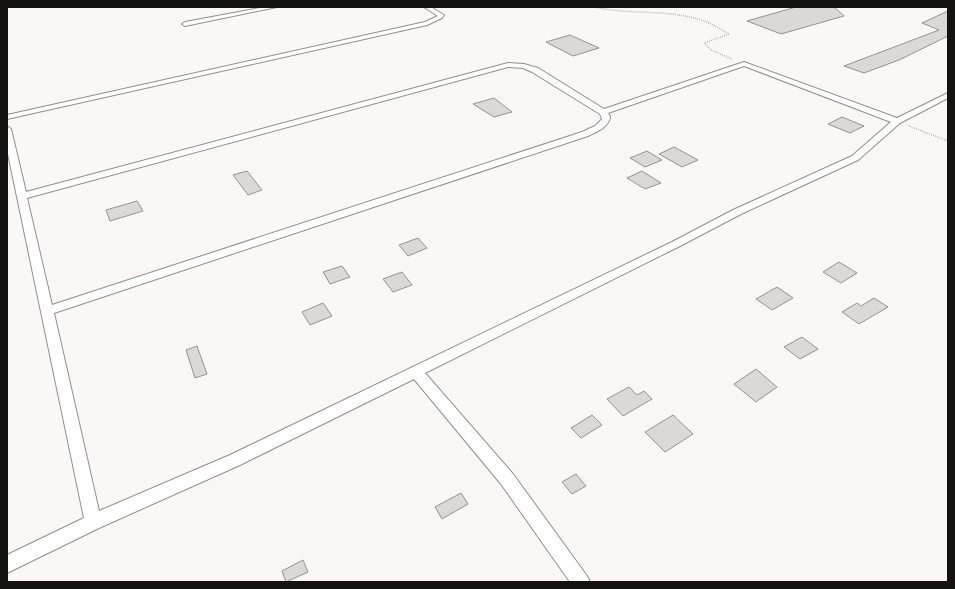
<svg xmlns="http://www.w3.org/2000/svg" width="955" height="589" viewBox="0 0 955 589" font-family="Merriweather,serif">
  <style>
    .building { fill: #dcd8d8; stroke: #969292 }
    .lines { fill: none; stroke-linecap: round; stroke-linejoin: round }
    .street-casing { stroke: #928e8e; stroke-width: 2 }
    .path { stroke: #817e7e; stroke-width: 1.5; stroke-dasharray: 0.5 1.5; stroke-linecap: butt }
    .street { fill: #fff; fill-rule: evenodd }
  </style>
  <rect width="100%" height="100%" fill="#fcf7f7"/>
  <!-- building -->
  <path class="building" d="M796 7H834L844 16 781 34 747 21Z
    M948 11V36L899 60 864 73 844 66 939 30 922 23Z
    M570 35 599 48 573 56 546 42Z
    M494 98 512 112 494 117 473 104Z
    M842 117 864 126 850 133 828 124Z
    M674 147 698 160 682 167 659 154Z
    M647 151 662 160 645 167 630 158Z
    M247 171 262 190 248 195 233 175Z
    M642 171 661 183 645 189 627 178Z
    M137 201 143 211 110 221 106 210Z
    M418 238 427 248 408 256 399 245Z
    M839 262 857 273 841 283 823 272Z
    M342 266 350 277 330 284 323 272Z
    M402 272 412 285 393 292 383 279Z
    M777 287 793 298 772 310 756 299Z
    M874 298 888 307 859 324 842 312 857 303 861 306Z
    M323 303 332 316 310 325 302 312Z
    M802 337 818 349 800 359 784 347Z
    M197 346 207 374 195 378 186 350Z
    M756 369 777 387 756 402 734 384Z
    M629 387 637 395 644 391 652 399 623 416 607 399Z
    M592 415 602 425 581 438 571 428Z
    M673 415 693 434 665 452 645 432Z
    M576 474 586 486 572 494 562 482Z
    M461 493 468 504 442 519 435 507Z
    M303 560 308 572 286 582 282 571Z"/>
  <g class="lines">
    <!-- street casing -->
    <g class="street-casing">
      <path id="street" d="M265 7H277L185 26 182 24 185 22Z
        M424 7H431L444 15 442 18 427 25 7 119V115L425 22 438 16Z
        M744 62 897 118 948 93V98L900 123 858 160 741 214 680 246 425 373 513 474 587 576 590 582H570L501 484 414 379 240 465 99 528 7 573V555L84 518 7 149V126L11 129 26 192 508 63 524 64 538 68 604 109ZM744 66 891 122 852 156 733 210 672 242 230 455 99 511 54 313 588 136C596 132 610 127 610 116L608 113ZM508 67 523 68 532 72 600 114 602 119 595 126 582 132 52 305 27 198Z"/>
    </g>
    <!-- path -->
    <path class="path" d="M594 7C629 15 667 9 701 20 711 23 720 29 729 34L704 43 711 50 732 59
      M909 126 948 141"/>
    <!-- street -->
    <use href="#street" class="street"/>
  </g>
  <!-- border -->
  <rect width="955" height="589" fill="none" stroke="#141312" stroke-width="16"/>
</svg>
